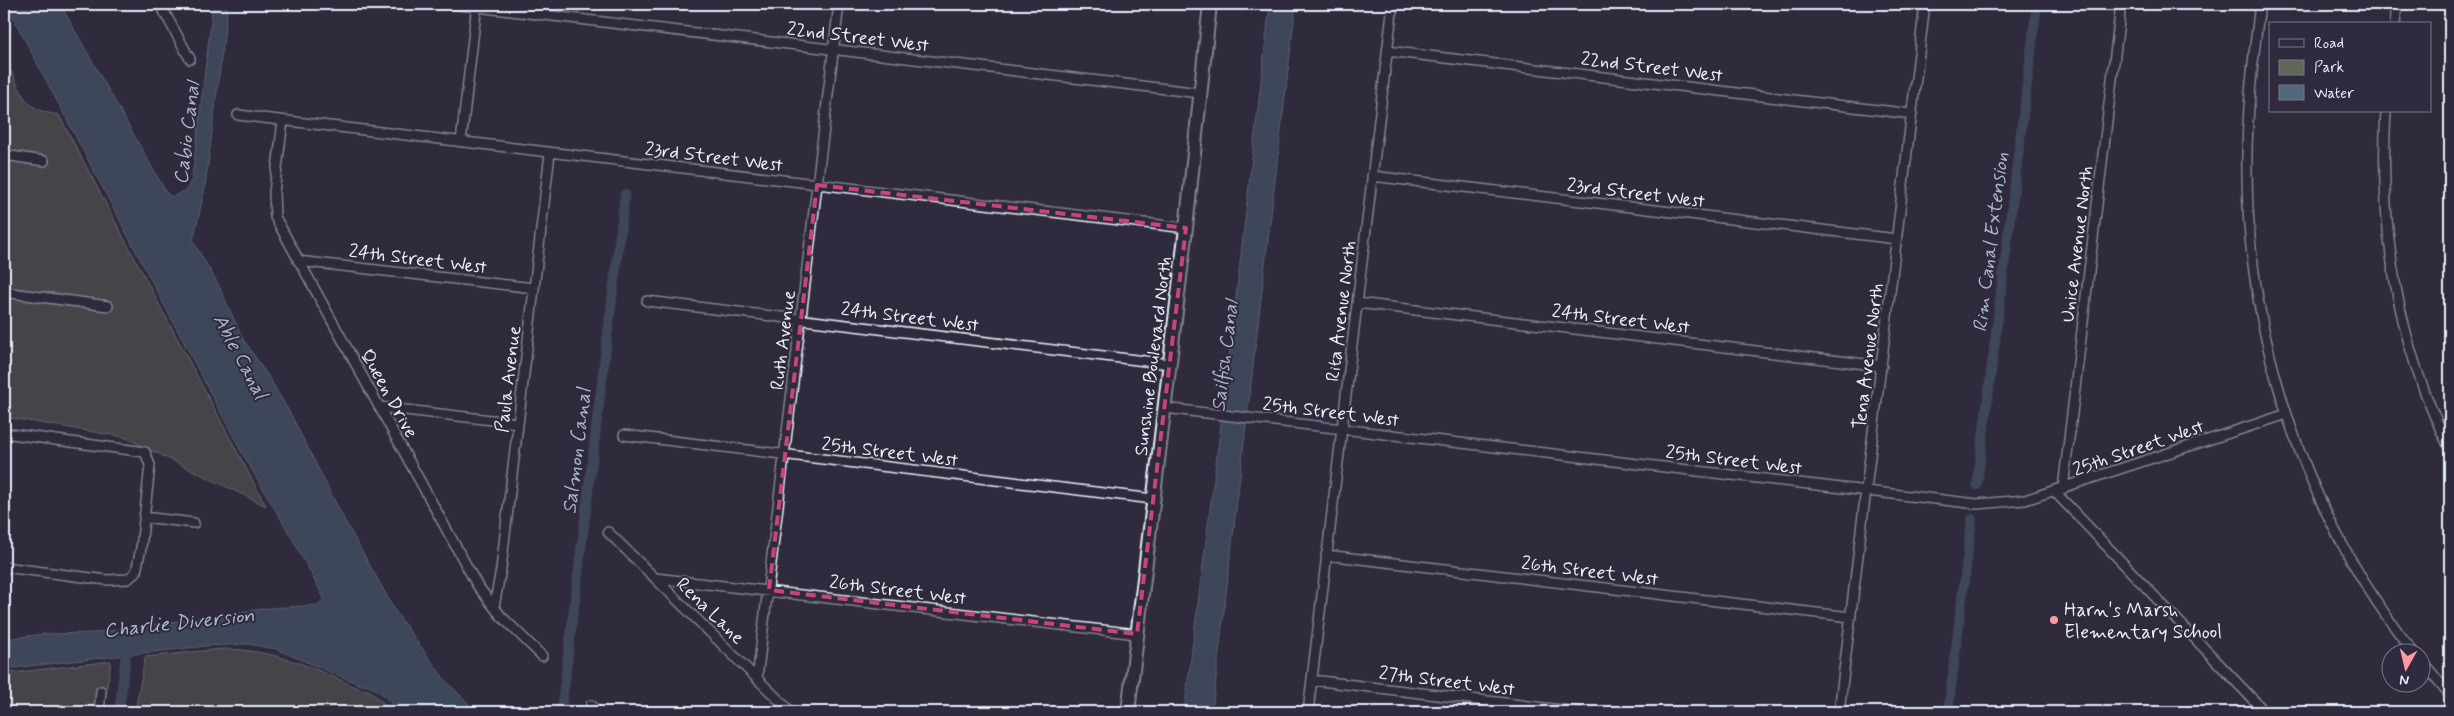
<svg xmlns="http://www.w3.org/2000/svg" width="2454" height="716" viewBox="0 0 2454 716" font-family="Mynerve,sans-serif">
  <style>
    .green { fill: #5f665a; stroke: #a4aca9 }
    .water { fill: #51677c; stroke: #8d9eae }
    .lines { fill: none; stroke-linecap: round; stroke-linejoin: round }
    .canal { stroke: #51677c; stroke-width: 10 }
    .street-casing { stroke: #e8f1f8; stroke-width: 12 }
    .secondary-casing { stroke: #e8f1f8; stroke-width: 16 }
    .street { stroke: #2f2a3d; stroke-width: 9 }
    .secondary { stroke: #2f2a3d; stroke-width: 12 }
    .marked { fill: none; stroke: #ca437a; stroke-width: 4; stroke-dasharray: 10 6; stroke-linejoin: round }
    .poi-dot { fill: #ff9aa2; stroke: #2f2a3d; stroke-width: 2 }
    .labels { text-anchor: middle; stroke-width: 4; stroke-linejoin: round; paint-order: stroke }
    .street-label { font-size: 19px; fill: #e8f1f8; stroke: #2f2a3d }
    .poi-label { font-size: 19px; fill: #e8f1f8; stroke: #2f2a3d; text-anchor: start }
    .water-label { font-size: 20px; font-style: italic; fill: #acbac6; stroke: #2f2a3d }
  </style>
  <rect width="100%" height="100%" fill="#2f2a3d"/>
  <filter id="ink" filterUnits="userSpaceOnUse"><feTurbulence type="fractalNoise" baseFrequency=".02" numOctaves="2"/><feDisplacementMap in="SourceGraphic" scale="10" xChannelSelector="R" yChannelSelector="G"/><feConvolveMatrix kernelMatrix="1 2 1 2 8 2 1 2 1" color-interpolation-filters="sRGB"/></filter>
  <g filter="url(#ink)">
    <!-- green -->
    <path class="green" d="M4 59C24 88 17 109 59 115L266 506 124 437 4 417Z
      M221 649C273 649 313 667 360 689L369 690 393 712H135L145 657Z
      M111 661 103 712H4V674Z"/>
    <!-- water -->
    <path class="water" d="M6 4H60L166 192 172 197 186 190 192 179 213 4H228L205 188 193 241 218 284 243 339 270 379 291 415 345 521 397 614 445 680 477 712H399C388 700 378 686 361 685L276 649 248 644 206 646 4 669V639L44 634 93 633 269 608 319 605 324 598 292 538 242 453Z
      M1270 4H1296L1212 712H1184L1224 400Z"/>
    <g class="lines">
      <!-- canal -->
      <path class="canal" d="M1977 485 2037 4
        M119 712 127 645
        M561 712 625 194
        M1948 712 1972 519"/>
      <!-- street casing -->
      <g class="street-casing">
        <path id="street" d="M160 4 190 59
          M452 4 1200 93
          M2260 4C2253 60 2246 116 2247 173 2248 343 2308 521 2415 654
          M2395 24 2397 4
          M1387 51 1912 114
          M2386 111C2379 226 2397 346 2450 449
          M238 115 1186 228
          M283 121 274 192 275 217 477 585 501 616 542 656
          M461 142 477 4
          M4 155 44 161
          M1372 176 1897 239
          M298 261 534 288
          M4 292 108 306
          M647 301 1170 364
          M1357 303 1882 366
          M379 407 518 423
          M1164 408 1977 504 2025 500 2287 414
          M4 433 145 452 150 465 141 548 136 572 128 579 107 580 4 567
          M624 435 1153 499
          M2063 489 2121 4
          M2055 492 2265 712
          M144 517 194 523
          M608 532 791 712
          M1326 555 1851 617
          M655 578 1137 634
          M494 607 501 569 550 153
          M2422 661 2450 695
          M757 679 839 4
          M1312 680 1579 712
          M591 705 598 712
          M99 712 101 691
          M1308 712 1393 4
          M1839 712 1925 4"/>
      </g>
      <!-- secondary casing -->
      <g class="secondary-casing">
        <path id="secondary" d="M1128 712 1186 228 1210 4"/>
      </g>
      <!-- street -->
      <use href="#street" class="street"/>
      <!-- secondary -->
      <use href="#secondary" class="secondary"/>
    </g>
  </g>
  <!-- marked area -->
  <path d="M0 0H2454V716H0ZM817 185 1186 228 1137 634 769 590Z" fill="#2f2a3d" fill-opacity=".55" fill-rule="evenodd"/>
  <path class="marked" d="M817 185 1186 228 1137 634 769 590Z"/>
  <!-- markers -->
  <circle class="poi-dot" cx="2054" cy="620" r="5"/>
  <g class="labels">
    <!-- street labels -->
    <g class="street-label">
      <text transform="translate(858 36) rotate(7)" y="7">22nd Street West</text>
      <text transform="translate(1652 66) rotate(7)" y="7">22nd Street West</text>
      <text transform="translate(714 156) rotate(7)" y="7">23rd Street West</text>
      <text transform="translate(1636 192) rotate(7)" y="7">23rd Street West</text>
      <text transform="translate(2076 244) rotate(-83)" y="7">Unice Avenue North</text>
      <text transform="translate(418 258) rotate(7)" y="7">24th Street West</text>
      <text transform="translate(1340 311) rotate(-83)" y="7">Rita Avenue North</text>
      <text transform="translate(910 316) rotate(7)" y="7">24th Street West</text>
      <text transform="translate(1621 318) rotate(7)" y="7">24th Street West</text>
      <text transform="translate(782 340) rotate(-83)" y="7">Ruth Avenue</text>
      <text transform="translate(1152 356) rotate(-83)" y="7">Sunshine Boulevard North</text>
      <text transform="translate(1867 356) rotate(-83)" y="7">Tena Avenue North</text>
      <text transform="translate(507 379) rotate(-83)" y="7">Paula Avenue</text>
      <text transform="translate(390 393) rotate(61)" y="7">Queen Drive</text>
      <text transform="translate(1331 411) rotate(7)" y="7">25th Street West</text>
      <text transform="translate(2138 447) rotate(-19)" y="7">25th Street West</text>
      <text transform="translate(890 451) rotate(7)" y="7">25th Street West</text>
      <text transform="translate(1734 459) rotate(7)" y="7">25th Street West</text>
      <text transform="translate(1590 570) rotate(7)" y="7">26th Street West</text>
      <text transform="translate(898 589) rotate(7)" y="7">26th Street West</text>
      <text transform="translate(711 610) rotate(44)" y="7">Rena Lane</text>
      <text transform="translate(1447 680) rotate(7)" y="7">27th Street West</text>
    </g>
    <!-- poi labels -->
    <g class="poi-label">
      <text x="2064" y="616">Harn's Marsh<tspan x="2064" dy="22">Elementary School</tspan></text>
    </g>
    <!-- water labels -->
    <g class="water-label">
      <text transform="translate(186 133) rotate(-83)" y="7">Cabio Canal</text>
      <text transform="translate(1990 242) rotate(-83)" y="7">Rim Canal Extension</text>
      <text transform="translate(241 356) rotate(62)" y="7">Able Canal</text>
      <text transform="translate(1224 356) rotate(-83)" y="7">Sailfish Canal</text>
      <text transform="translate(576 451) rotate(-83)" y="7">Salmon Canal</text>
      <text transform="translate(179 622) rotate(-6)" y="7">Charlie Diversion</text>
    </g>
  </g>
  <!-- margin -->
  <rect width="2454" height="716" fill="none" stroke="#2f2a3d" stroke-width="20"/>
  <rect x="10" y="10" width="2434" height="696" fill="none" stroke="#e8f1f8" stroke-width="2" filter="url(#ink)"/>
  <!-- legend -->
  <rect x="2269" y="22" width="162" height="90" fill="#2f2a3d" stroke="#797a88"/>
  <rect x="2279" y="39" width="25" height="8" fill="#2f2a3d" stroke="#797a88"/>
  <text x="2314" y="48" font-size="15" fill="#e8f1f8">Road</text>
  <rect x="2279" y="60" width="25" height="15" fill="#5f665a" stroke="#797a88"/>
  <text x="2314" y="72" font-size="15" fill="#e8f1f8">Park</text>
  <rect x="2279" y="85" width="25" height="15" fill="#51677c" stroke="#797a88"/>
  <text x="2314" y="98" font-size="15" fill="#e8f1f8">Water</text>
  <!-- north arrow -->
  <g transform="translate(2406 668) rotate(188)"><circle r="24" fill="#2f2a3d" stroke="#797a88"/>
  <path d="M0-4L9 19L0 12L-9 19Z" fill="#ff9aa2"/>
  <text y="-8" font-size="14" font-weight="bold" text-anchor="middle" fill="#e8f1f8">N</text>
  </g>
</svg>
